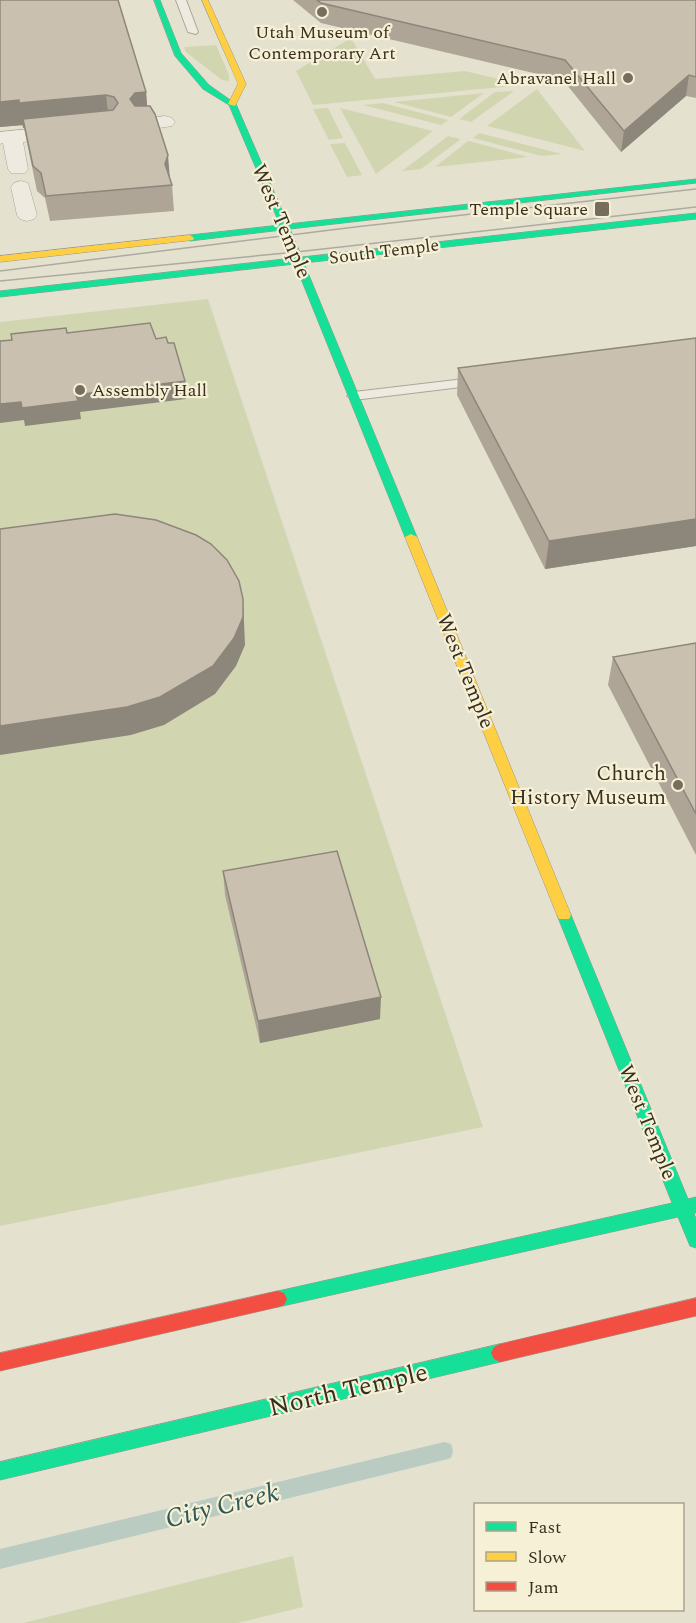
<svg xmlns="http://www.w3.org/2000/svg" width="696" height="1623" viewBox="0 0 696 1623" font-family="Spectral,serif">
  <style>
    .green { fill: #d1d6b1 }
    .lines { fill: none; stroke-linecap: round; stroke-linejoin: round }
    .stream { fill: #bacbc2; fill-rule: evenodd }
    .lane-casing { stroke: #aba697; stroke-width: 2 }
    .street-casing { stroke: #aba697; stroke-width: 1 }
    .fast-casing { stroke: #9a9588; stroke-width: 1 }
    .slow-casing { stroke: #9a9588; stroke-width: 1 }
    .jam-casing { stroke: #9a9588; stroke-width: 1 }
    .lane { fill: #eeeae0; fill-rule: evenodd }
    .street { fill: #eeeae0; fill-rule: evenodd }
    .fast { fill: #16e098; fill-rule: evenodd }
    .slow { fill: #ffcf43; fill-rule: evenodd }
    .jam { fill: #f24e42; fill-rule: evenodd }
    .tram { stroke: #adaaa1; stroke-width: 1.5 }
    .wall { fill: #aea597 }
    .shaded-wall { fill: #8d867b }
    .building { fill: #cac0b0; stroke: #8d867b; stroke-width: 1.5 }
    .poi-dot { fill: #766d5d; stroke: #f6f0d6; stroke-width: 2 }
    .labels { text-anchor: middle; stroke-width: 4.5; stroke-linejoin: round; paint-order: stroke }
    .far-poi-label { font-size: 18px; fill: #3a2f1f; stroke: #f6f0d6; text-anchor: end }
    .far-street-label { font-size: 18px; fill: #3a2f1f; stroke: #f6f0d6 }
    .street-label { font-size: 21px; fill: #3a2f1f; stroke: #f6f0d6 }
    .poi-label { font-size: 21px; fill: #3a2f1f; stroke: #f6f0d6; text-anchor: end }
    .near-street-label { font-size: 26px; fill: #3a2f1f; stroke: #f6f0d6 }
    .near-water-label { font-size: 27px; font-style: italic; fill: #2f585a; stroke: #f6f0d6 }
  </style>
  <rect width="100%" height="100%" fill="#e5e1cf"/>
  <!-- green -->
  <path class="green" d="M351 38 375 79 465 71 524 85 313 105 296 71Z
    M216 45 229 75V81L222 80 186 52 184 47Z
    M537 89 585 151 487 126Z
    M514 91 471 122 459 119 495 92Z
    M484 93 451 117 394 102Z
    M383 103 448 120 441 125 363 105Z
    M328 108 343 138 329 140 313 109Z
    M340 108 433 131 376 174Z
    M479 133 562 154 542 156 473 138Z
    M448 136 461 139 421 169 402 171Z
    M468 141H469L528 157 435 167Z
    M345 143 362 175 347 177 330 144Z
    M208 299 483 1127 0 1226V322Z
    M293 1556 303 1607 238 1623H23Z"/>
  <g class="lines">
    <!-- stream -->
    <path class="stream" d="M444 1442 451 1444 453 1451 451 1458 444 1460 0 1569V1549Z"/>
    <!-- lane casing -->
    <g class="lane-casing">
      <path id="lane" d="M176 0H186L198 32 196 34 188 32Z
        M481 377 486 378 488 381 486 384 354 400 347 396 354 392Z"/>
    </g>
    <!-- street casing -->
    <g class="street-casing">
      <path id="street" d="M165 116 172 118 175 122 172 126 145 130 138 128 135 124 138 120Z
        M70 125 77 127 80 131 77 135 23 142 28 169 25 173H11L8 169 3 143 0 144V132Z
        M21 181 28 183 37 215 34 219 27 221 20 219 17 215 11 187 14 183Z"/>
    </g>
    <!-- fast casing -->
    <g class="fast-casing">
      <path id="fast" d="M154 0H160L181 53 209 85 236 104 288 224 696 179V183L290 229 302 257 696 213V219L304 263 417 537 415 539H407L405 537 295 264 0 297V291L293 258 282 230 190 241 186 238 190 235 280 225 229 105 203 89 175 56Z
        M564 909 569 911 571 915 688 1199 696 1197V1213H694L696 1219V1248L690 1246 678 1217 278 1307 272 1305 269 1299 272 1293 278 1291 672 1203 557 915 559 911Z
        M500 1344 506 1347 509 1353 506 1359 500 1362 0 1480V1462Z"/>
    </g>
    <!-- slow casing -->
    <g class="slow-casing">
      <path id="slow" d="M202 0H208L246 84 235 106 228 104 238 84Z
        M190 235 194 238 193 240 0 262V256Z
        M411 534 417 537 571 915 569 919H559L557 915 405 537Z"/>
    </g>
    <!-- jam casing -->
    <g class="jam-casing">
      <path id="jam" d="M278 1291 284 1293 287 1299 284 1305 278 1307 0 1371V1353Z
        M696 1298V1316L500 1362 494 1359 491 1353 494 1347 500 1344Z"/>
    </g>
    <!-- lane -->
    <use href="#lane" class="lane"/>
    <!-- street -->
    <use href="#street" class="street"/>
    <!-- fast -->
    <use href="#fast" class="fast"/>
    <!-- slow -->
    <use href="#slow" class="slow"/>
    <!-- jam -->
    <use href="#jam" class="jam"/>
    <!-- tram -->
    <path class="tram" d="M0 271 355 227 696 189
      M0 281 296 252 696 207"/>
  </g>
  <!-- wall -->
  <path class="wall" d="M0 0 146 92 147 106 172 185 174 211 50 221 45 198 37 191 24 128H23V125L0 127Z
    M293 0H696V98L686 96 621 152 563 80 321 23Z
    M696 338V546L545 569 457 395 458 368Z
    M696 643V855L608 685 613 657Z
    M223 871 380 1019 260 1043 225 895Z"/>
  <!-- shaded-wall -->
  <path class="shaded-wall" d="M689 75 686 96 621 152 624 131Z
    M146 92 148 116 138 118 130 99 135 93Z
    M106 95 109 120 23 128 19 103Z
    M19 100 23 125 0 127V102Z
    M168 155 170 180 165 164Z
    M185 381 186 399 80 412 81 419 25 426 24 420 0 423V404Z
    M696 519V546L545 569 549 541Z
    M243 599 245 645 236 666 215 694 164 725 131 735 0 755V726Z
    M381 997 380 1019 260 1043 258 1021Z"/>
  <!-- building -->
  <path class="building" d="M0 0H118L146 92 135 93 130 99 135 106H150L155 114 168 155 165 164 172 185 46 196 41 173 33 166 23 119 113 110 118 103 114 97 106 95 19 103V100L0 102Z
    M317 0H696V77L689 75 624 131 565 60 321 3Z
    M150 323 156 339 166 337 168 343H174L185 381 76 395 78 401 22 408 21 402 0 404V341L12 340 11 334 66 328 67 333Z
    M696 338V519L549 541 458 368Z
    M115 514 156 520 196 535 211 544 227 560 239 581 243 599V617L234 638 213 666 160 697 127 707 0 726V529Z
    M696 643V814L613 657Z
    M337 851 381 997 258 1021 223 871Z"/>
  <!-- markers -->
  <g class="poi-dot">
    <circle cx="322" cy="12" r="6"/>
    <circle cx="628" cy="78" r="6"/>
    <rect x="594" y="201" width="16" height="16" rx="3"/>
    <circle cx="80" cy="390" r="6"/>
    <circle cx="678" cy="785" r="6"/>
  </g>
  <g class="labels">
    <!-- far-poi labels -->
    <g class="far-poi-label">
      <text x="322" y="38" text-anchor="middle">Utah Museum of<tspan x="322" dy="21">Contemporary Art</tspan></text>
      <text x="616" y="84">Abravanel Hall</text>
      <text x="588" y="215">Temple Square</text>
      <text x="92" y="396" text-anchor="start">Assembly Hall</text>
    </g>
    <!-- far-street labels -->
    <g class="far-street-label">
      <text transform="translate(384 251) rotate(-7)" y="6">South Temple</text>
    </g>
    <!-- street labels -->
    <g class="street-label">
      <text transform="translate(282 221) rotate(67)" y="7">West Temple</text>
      <text transform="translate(466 671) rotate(68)" y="7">West Temple</text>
      <text transform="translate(648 1122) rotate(68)" y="7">West Temple</text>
    </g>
    <!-- poi labels -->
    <g class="poi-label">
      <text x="666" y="780">Church<tspan x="666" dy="24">History Museum</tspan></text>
    </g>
    <!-- near-street labels -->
    <g class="near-street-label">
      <text transform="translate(348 1389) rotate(-13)" y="9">North Temple</text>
    </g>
    <!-- near-water labels -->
    <g class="near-water-label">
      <text transform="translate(222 1505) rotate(-14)" y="9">City Creek</text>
    </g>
  </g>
  <!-- legend -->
  <rect x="474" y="1503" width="210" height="108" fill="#f6f0d6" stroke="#aba38d" stroke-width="1.5"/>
  <rect x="486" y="1522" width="30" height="9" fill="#16e098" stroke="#aba38d" stroke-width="1.5"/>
  <text x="528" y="1533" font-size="18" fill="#3a2f1f">Fast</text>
  <rect x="486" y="1552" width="30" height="9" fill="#ffcf43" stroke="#aba38d" stroke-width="1.5"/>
  <text x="528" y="1563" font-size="18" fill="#3a2f1f">Slow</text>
  <rect x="486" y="1582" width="30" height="9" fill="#f24e42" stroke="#aba38d" stroke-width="1.5"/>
  <text x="528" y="1593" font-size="18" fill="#3a2f1f">Jam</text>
</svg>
